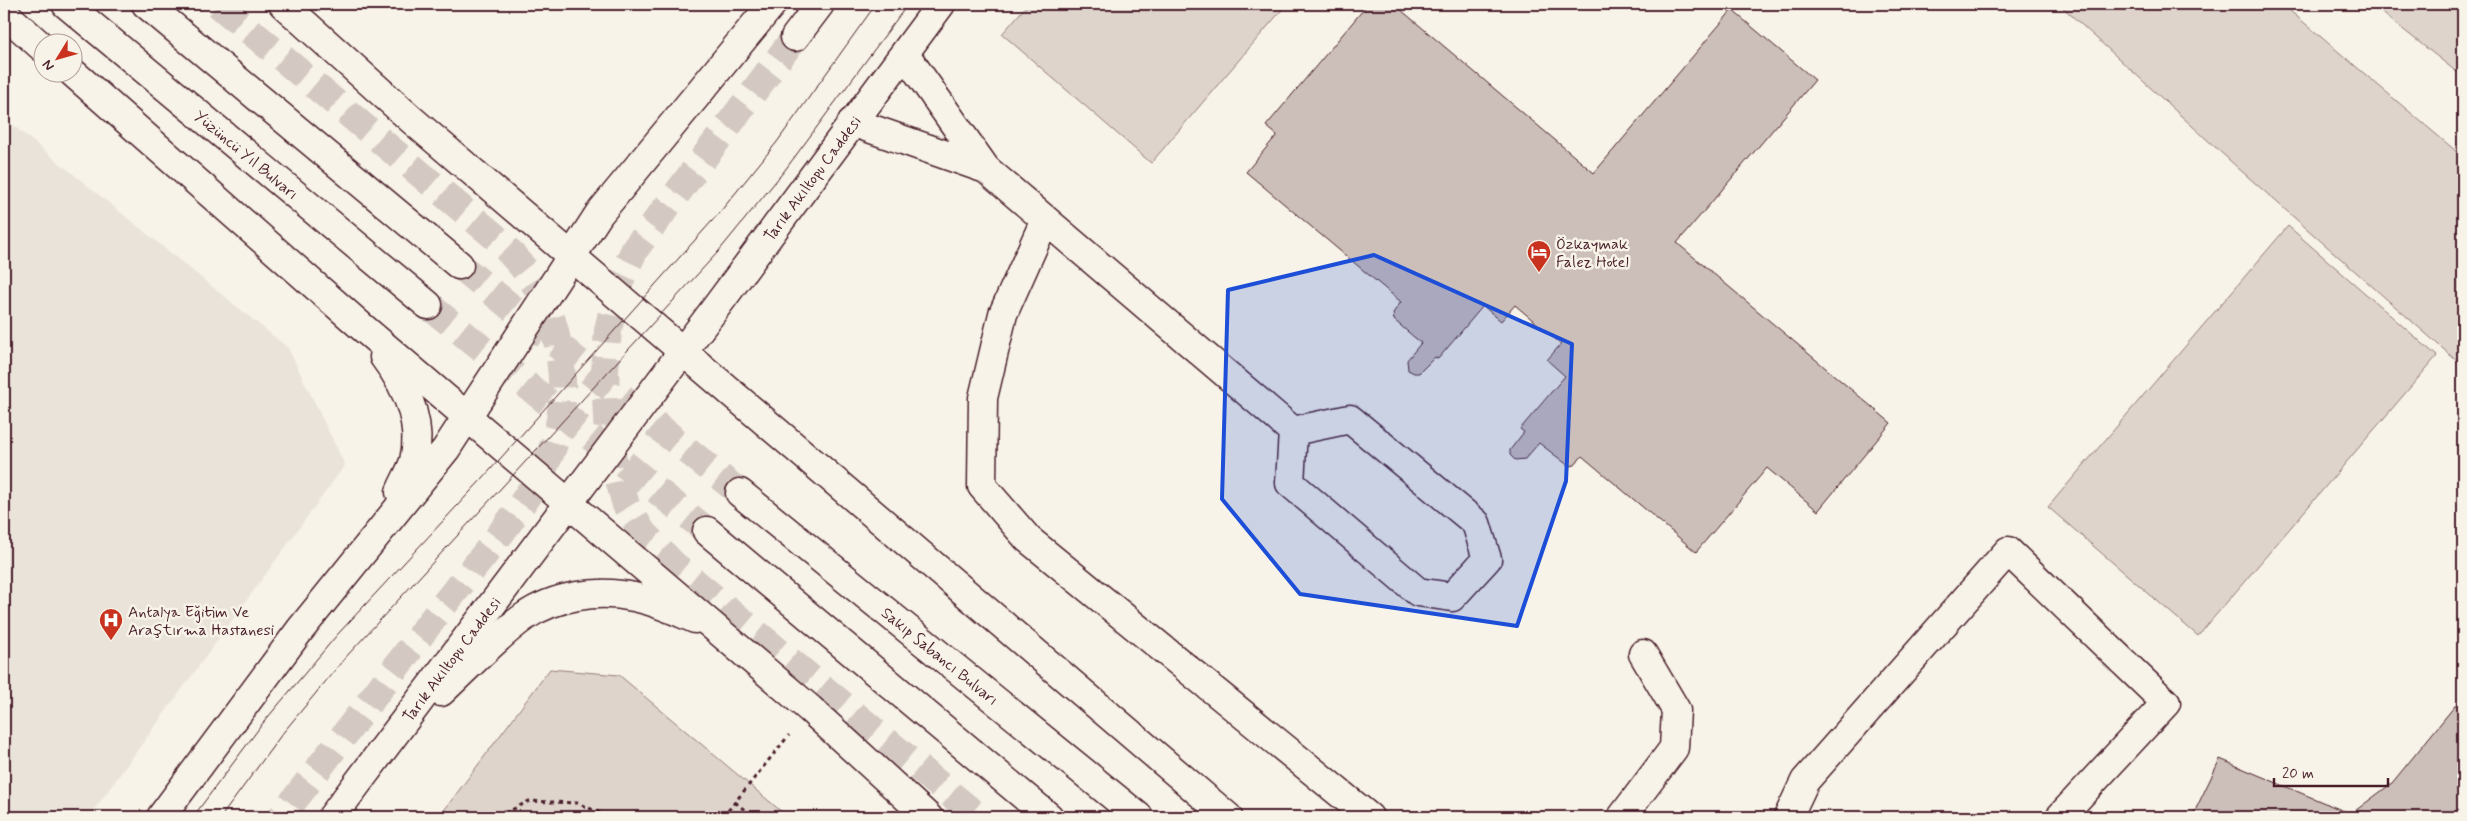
<svg xmlns="http://www.w3.org/2000/svg" width="2467" height="821" viewBox="0 0 2467 821" font-family="Mynerve,sans-serif">
  <style>
    .built { fill: #eae3da }
    .green { fill: #ded4cc; stroke: #947a7c }
    .building { fill: #ccbfb9; stroke: #4a1f2b }
    .lines { fill: none; stroke-linecap: round; stroke-linejoin: round }
    .major-tunnel { stroke: #d4c9c2; stroke-width: 28; stroke-dasharray: 28 14; stroke-linecap: butt }
    .minor-casing { stroke: #4a1f2b; stroke-width: 31 }
    .major-casing { stroke: #4a1f2b; stroke-width: 31 }
    .path { stroke: #4a1f2b; stroke-width: 3; stroke-dasharray: 4 4; stroke-linecap: butt }
    .minor { stroke: #f7f3e8; stroke-width: 28 }
    .major { stroke: #f7f3e8; stroke-width: 28 }
    .tram { stroke: #4a1f2b; stroke-width: 1 }
    .marked { fill: #1d4ed8; fill-opacity: 0.2; stroke: #1d4ed8; stroke-width: 4; stroke-linejoin: round }
    .labels { text-anchor: middle; stroke-width: 5; stroke-linejoin: round; paint-order: stroke }
    .street-label { font-size: 16px; fill: #4a1f2b; stroke: #f7f3e8 }
    .poi-label { font-size: 16px; fill: #4a1f2b; stroke: #f7f3e8; text-anchor: start }
  </style>
  <rect width="100%" height="100%" fill="#f7f3e8"/>
  <filter id="ink" filterUnits="userSpaceOnUse"><feTurbulence type="fractalNoise" baseFrequency=".02" numOctaves="2"/><feDisplacementMap in="SourceGraphic" scale="10" xChannelSelector="R" yChannelSelector="G"/><feConvolveMatrix kernelMatrix="1 2 1 2 8 2 1 2 1" color-interpolation-filters="sRGB"/></filter>
  <g filter="url(#ink)">
    <!-- built -->
    <path class="built" d="M4 118 288 348 345 465 89 817H4Z"/>
    <!-- green -->
    <path class="green" d="M1028 4H1285L1286 5 1151 163 1002 34Z
      M2059 4H2282L2463 157V358L2458 362 2238 168Z
      M2371 4H2463V77Z
      M2288 226 2437 356 2198 636 2048 507Z
      M550 669 619 675 788 817H439Z"/>
    <!-- building -->
    <path class="building" d="M1368 4H1394L1594 173 1732 10 1815 80 1677 243 1891 423 1818 511 1767 468 1696 552 1582 456 1575 465 1569 466 1539 443 1525 459 1515 460 1510 455V450L1524 432 1520 429 1565 376 1547 360 1561 344 1515 305 1501 321 1483 306 1438 359 1435 357 1419 373H1414L1408 370 1407 360 1421 343 1394 320 1393 313 1401 302 1246 172 1277 135 1266 126Z
      M2463 696V817H2192L2220 759 2351 814 2392 783Z"/>
    <g class="lines">
      <!-- major-tunnel -->
      <path class="major-tunnel" d="M218 4 494 236C534 276 553 303 560 359 564 385 563 413 556 438 539 495 472 568 435 616 384 683 333 750 281 817
        M795 37 635 249 619 283 608 330 605 371 608 441 626 505 643 533 673 564 978 817
        M459 265 740 493
        M428 305 707 531"/>
      <!-- minor casing -->
      <g class="minor-casing">
        <path id="minor" d="M905 54 986 169 1293 431 1290 483 1418 592 1452 597 1487 559 1476 523 1350 419 1293 431
          M852 122 986 169
          M1045 220 1003 314 983 398 982 486 1028 539 1369 817
          M1622 817 1674 748 1676 710 1643 654
          M1788 817 1805 781 2008 551 2166 703 2060 817"/>
      </g>
      <!-- major casing -->
      <g class="major-casing">
        <g id="major">
          <path id="s1" d="M66 4 428 305"/>
          <path d="M146 4 459 265"/>
          <path d="M283 4 412 120 1228 817"/>
          <path d="M4 13 42 47"/>
          <path d="M795 37 820 4"/>
          <path d="M72 72 362 327 810 709 928 817"/>
          <path d="M384 357C406 386 423 423 414 461 411 471 404 482 400 492"/>
          <path id="s2" d="M740 493 1139 817"/>
          <path d="M707 531 1049 817"/>
          <path d="M441 692C466 669 496 637 524 617 554 596 598 589 634 597 655 601 676 611 695 619"/>
          <path d="M161 817 300 630 446 449 599 214 772 4"/>
          <path id="s3" d="M332 817 711 314 941 4"/>
        </g>
      </g>
      <!-- path -->
      <path class="path" d="M735 802 753 817
        M498 817 529 801 577 803 610 817
        M723 817 789 735"/>
      <!-- minor -->
      <use href="#minor" class="minor"/>
      <!-- major -->
      <use href="#major" class="major"/>
      <!-- tram -->
      <path class="tram" d="M193 817 263 723 337 635 483 478 720 212 777 142 876 4
        M221 817 282 734 345 658 718 252 785 170 908 4"/>
    </g>
  </g>
  <!-- marked area -->
  <path class="marked" d="M1374 255 1572 344 1566 481 1517 626 1300 594 1222 499 1228 290Z"/>
  <!-- icons -->
  <defs>
    <g id="hotel-pin" transform="scale(1.25)"><path d="M0 17L-7.5 6A9.5 9.5 0 1 1 7.5 6Z" fill="#c8321e" stroke="#f7f3e8"/><path d="M-6-4.5h1.5V1H6V5H4.5V3h-9V5H-6ZM-4 0a1.8 1.8 0 1 1 3.6 0ZM.5 0V-2.5h3Q6-2.5 6 0Z" fill="#fff"/></g>
    <g id="hospital-pin" transform="scale(1.25)"><path d="M0 17L-7.5 6A9.5 9.5 0 1 1 7.5 6Z" fill="#c8321e" stroke="#f7f3e8"/><path d="M-5-5h3v3.5h4V-5h3V5h-3V1.5h-4V5h-3Z" fill="#fff"/></g>
  </defs>
  <g fill-rule="evenodd">
    <use href="#hotel-pin" x="1539" y="252"/>
    <use href="#hospital-pin" x="111" y="620"/>
  </g>
  <g class="labels">
    <!-- street labels -->
    <g class="street-label">
      <text dy="6" stroke="none"><textPath href="#s1" startOffset="235">Yüzüncü Yıl Bulvarı</textPath></text>
      <text dy="6" stroke="none"><textPath href="#s3" startOffset="799">Tarık Akıltopu Caddesi</textPath></text>
      <text dy="6" stroke="none"><textPath href="#s2" startOffset="258">Sakıp Sabancı Bulvarı</textPath></text>
      <text dy="6" stroke="none"><textPath href="#s3" startOffset="198">Tarık Akıltopu Caddesi</textPath></text>
    </g>
    <!-- poi labels -->
    <g class="poi-label">
      <text x="1556" y="249">Özkaymak<tspan x="1556" dy="18">Falez Hotel</tspan></text>
      <text x="128" y="617">Antalya Eğitim Ve<tspan x="128" dy="18">Araştırma Hastanesi</tspan></text>
    </g>
  </g>
  <!-- margin -->
  <rect width="2467" height="821" fill="none" stroke="#f7f3e8" stroke-width="20"/>
  <rect x="10" y="10" width="2447" height="801" fill="none" stroke="#4a1f2b" stroke-width="2" filter="url(#ink)"/>
  <!-- north arrow -->
  <g transform="translate(58 58) rotate(233)"><circle r="24" fill="#f7f3e8" stroke="#b29e9c"/>
  <path d="M0-4L9 19L0 12L-9 19Z" fill="#c8321e"/>
  <text y="-8" font-size="14" font-weight="bold" text-anchor="middle" fill="#4a1f2b">N</text>
  </g>
  <!-- scale -->
  <path d="M2274 778v8h114v-8" fill="none" stroke="#4a1f2b" stroke-width="2.5"/>
  <text x="2282" y="778" font-size="15" fill="#4a1f2b" stroke="#f7f3e8" stroke-width="4" paint-order="stroke">20 m</text>
</svg>
